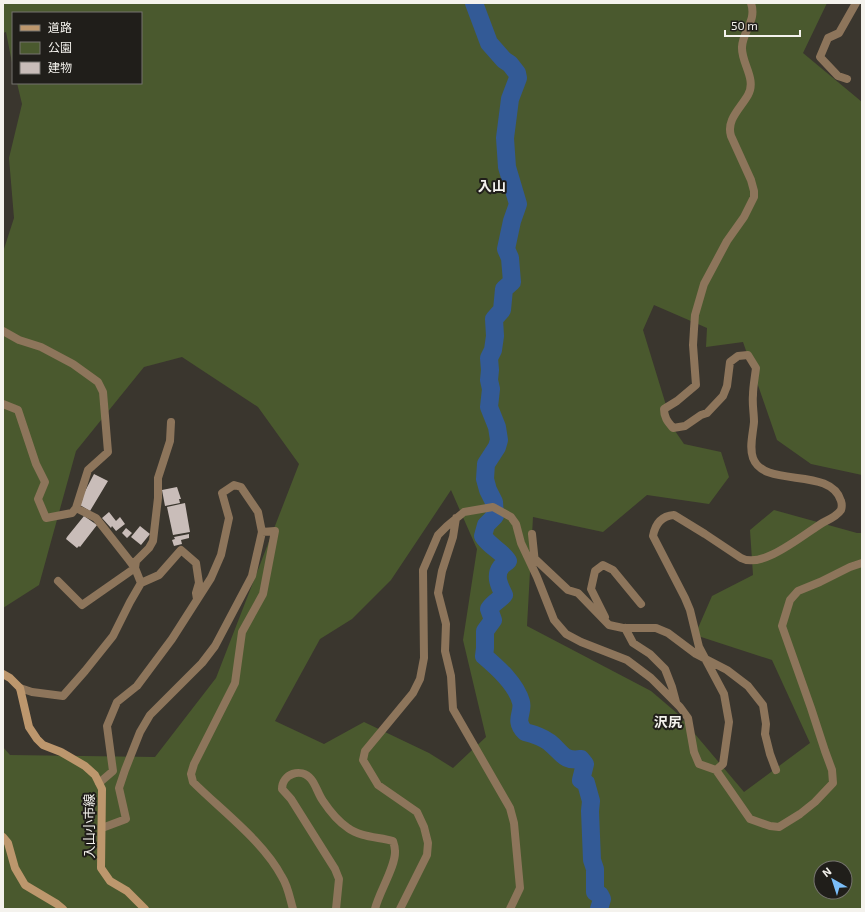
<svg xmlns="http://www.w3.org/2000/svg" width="865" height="912" viewBox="0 0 865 912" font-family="'Exo 2','Noto Sans JP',sans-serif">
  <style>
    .green { fill: #4a592e; fill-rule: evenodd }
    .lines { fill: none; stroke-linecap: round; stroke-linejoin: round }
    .river { stroke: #335a96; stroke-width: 18 }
    .building { fill: #c9bdb9 }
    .minor { stroke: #8d755b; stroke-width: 8 }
    .secondary { stroke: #bd976d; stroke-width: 8 }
    .labels { text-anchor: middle; stroke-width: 4; stroke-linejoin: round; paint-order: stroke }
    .street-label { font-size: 13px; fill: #f4f2ed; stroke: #201e1a }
    .neighbourhood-label { font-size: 14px; font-weight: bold; fill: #f4f2ed; stroke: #201e1a }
  </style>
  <rect width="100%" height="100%" fill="#3a362e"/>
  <!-- green -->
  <path class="green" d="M3 3H827L803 53 862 102V475L811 464 777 440 743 342 706 347 707 328 654 305 643 330 673 428 684 444 721 452 729 477 709 504 647 495 603 532 533 517 527 626 651 691 678 714 744 792 810 743 772 660 695 635 712 596 753 575 750 530 774 510 857 533H862V909H3V747L10 755 155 757 216 678 299 464 258 407 182 357 144 367 76 451 39 585 3 608V252L14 218 9 158 22 104 17 83H141V13H13V68L6 32 3 33ZM451 490 477 549 463 640 486 737 453 768 429 753 364 722 324 744 275 721 320 639 352 619 391 580ZM821 868H845V892H821Z"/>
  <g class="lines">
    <!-- river -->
    <path class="river" d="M474 3 489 43 504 60 510 64 517 73 518 78 510 99 505 138 507 167 518 204 512 221 506 249 510 258 512 282 504 289 502 310 494 319 495 336 493 350 489 358 490 370 489 380 491 389 489 407 497 427 499 440 497 447 486 464 485 479 488 490 494 502 495 516 486 525 483 536C489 546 503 552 508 561 505 563 503 564 501 567 494 576 500 587 504 595 499 600 493 603 489 609L493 620 485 631V648L484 656C498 668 516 684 521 702 524 713 513 720 525 732 533 734 542 737 549 742 562 752 563 762 581 759L585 764 581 780 586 783 591 801 590 811 592 860 595 869V892L600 895 602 899 599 909"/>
  </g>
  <!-- building -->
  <path class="building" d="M94 474 108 481 90 511 80 505 83 498 82 497Z
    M177 487 181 499H179L180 503 165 506 162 490Z
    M185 503 190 532 173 535 167 507Z
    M109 512 116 521 120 517 125 524 116 531 112 526 111 528 102 518Z
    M84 516 97 525 80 547 79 546 77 548 66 539 67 537Z
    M140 526 150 534 141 545 131 537Z
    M126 528 132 533 127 538 122 533Z
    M189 534V538L181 540 182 544 174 546 172 540 175 539 174 537Z"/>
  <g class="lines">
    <!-- minor -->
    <path class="minor" d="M847 79 838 76 820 57 828 38 839 33 856 3
      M3 331 19 340 41 347 73 364 98 382 103 392 108 452 88 470 76 508 96 518 129 560 135 568 141 583 130 602 113 636 85 671 63 696 32 692 20 688
      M3 404 18 410 36 464 45 482 38 499 46 518 72 513 76 508
      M456 518 453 537 442 571 438 593 446 624 445 651 451 676 453 709 510 808 514 823 520 888 510 909
      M262 532 275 531 263 594 242 632 235 683 194 764 191 774 193 782C222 811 263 841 282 877 288 886 290 899 293 909
      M532 534 535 563
      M534 558 568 590 578 593 609 625 623 628H656L668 633 696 654 727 670 748 686 763 705 766 724 765 734 770 754 776 770
      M58 581 82 605 135 568 136 561 149 548 153 541 158 498V478L170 441 171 422
      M141 583 159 575 181 550 196 563 199 583 196 593 197 599
      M605 617 591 589 595 571 603 565 613 570 641 604
      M625 628 633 643 650 654 665 669 672 687 676 702
      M716 770 723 764 729 722 724 694 699 647 690 610 685 598 653 536C655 525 661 516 674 515L705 534 741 558C763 570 805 533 824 522 830 519 837 516 841 510 842 507 842 504 841 501 831 466 764 489 753 458 749 447 753 434 754 422 754 413 752 404 753 395 753 386 755 377 756 368L748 355 738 356 730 362 727 386 723 396 707 413 701 415 685 426 673 428C668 422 664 418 664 409L677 401 696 385 693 345 694 329 695 315 704 284 727 241 744 217 754 197V191L751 180 731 136C726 120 740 109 748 95 757 79 741 63 742 47 743 30 757 21 751 3
      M99 783 113 771 107 726 117 702 137 686 172 639 211 578 221 555 229 518 222 493 234 485 241 487 258 512 262 532 252 576 215 646 202 663 150 715 140 732 125 770 119 788 126 819 102 828
      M336 909 339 879 335 869 291 799 282 789C282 774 301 767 311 779 316 785 318 794 323 801 329 810 339 822 348 828 360 837 379 837 393 841 394 844 395 848 395 851 396 866 379 892 375 909
      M400 909 427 855 428 843 424 827 417 812 378 785 363 760 365 751 413 693 420 679 424 658 423 570 438 535 447 526 464 512 493 507 511 517 516 524 521 543 537 577 554 620 566 634 581 642 627 660 651 678 680 707 688 718 694 752 699 764 716 770 750 819 770 826 779 827 800 814 815 802 833 783 832 770 825 751 811 708 782 626 790 600 798 591 820 582 850 567 862 563"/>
    <!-- secondary -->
    <path class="secondary" d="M3 674 10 678 20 688 29 727 37 739 43 745 61 752 85 766 95 775 102 789 101 868 110 881 127 891 145 909
      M3 837 8 843 15 868 25 885 57 904 63 909"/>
  </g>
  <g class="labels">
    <!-- street labels -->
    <g class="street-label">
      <text transform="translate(89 826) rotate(-90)" y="5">入山小市線</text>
    </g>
    <!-- neighbourhood labels -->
    <g class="neighbourhood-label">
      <text x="492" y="191">入山</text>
      <text x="668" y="727">沢尻</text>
    </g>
  </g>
  <!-- border -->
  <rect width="865" height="912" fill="none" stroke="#f4f2ed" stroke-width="8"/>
  <!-- legend -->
  <rect x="12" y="12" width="130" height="72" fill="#201e1a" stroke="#75736e"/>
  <rect x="20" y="25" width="20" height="6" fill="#bd976d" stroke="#75736e"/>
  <text x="48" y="32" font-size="12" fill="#f4f2ed">道路</text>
  <rect x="20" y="42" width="20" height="12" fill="#4a592e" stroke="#75736e"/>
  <text x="48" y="52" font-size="12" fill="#f4f2ed">公園</text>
  <rect x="20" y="62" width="20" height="12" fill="#c9bdb9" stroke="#75736e"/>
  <text x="48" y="72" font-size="12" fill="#f4f2ed">建物</text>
  <!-- north arrow -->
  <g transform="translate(833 880) rotate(321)"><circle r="19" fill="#201e1a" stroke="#75736e"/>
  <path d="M0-3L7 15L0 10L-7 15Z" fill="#7bbef9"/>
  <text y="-6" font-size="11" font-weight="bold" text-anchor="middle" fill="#f4f2ed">N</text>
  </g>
  <!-- scale -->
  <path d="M725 30v6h75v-6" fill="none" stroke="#f4f2ed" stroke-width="2"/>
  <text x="731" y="30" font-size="12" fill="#f4f2ed" stroke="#201e1a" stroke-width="3" paint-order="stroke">50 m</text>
</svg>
